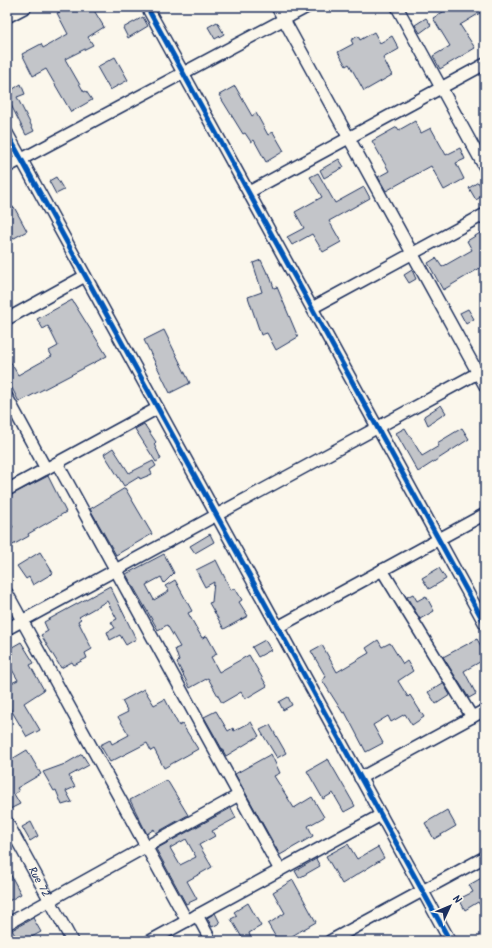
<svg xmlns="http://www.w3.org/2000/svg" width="492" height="948" viewBox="0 0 492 948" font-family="Kalam,sans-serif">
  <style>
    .building { fill: #c3c5c9; stroke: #1b2f5e; fill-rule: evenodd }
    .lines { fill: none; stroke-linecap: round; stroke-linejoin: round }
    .minor-casing { stroke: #1b2f5e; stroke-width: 14 }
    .minor { stroke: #fbf7ec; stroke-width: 11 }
    .cycleway-casing { stroke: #fbf7ec; stroke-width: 8 }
    .cycleway { stroke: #0057b8; stroke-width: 5 }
    .labels { text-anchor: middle; stroke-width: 3; stroke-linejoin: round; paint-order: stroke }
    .street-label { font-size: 11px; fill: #1b2f5e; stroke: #fbf7ec }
  </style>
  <rect width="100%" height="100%" fill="#fbf7ec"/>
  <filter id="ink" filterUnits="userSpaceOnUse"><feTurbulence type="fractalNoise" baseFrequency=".025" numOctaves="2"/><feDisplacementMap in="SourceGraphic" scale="8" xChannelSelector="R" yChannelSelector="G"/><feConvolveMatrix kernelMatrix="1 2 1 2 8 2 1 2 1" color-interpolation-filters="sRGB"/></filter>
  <g filter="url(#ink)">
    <!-- building -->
    <path class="building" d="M57 7H92L104 27 88 37 93 45 65 59 84 92 86 91 92 100 71 112 46 69 33 76 22 54 41 44 43 48 68 34 57 13 60 12Z
      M451 7H485V10L460 25 475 48 440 69 433 56 450 46 433 18Z
      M143 17 148 26 128 38 123 28Z
      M426 18 431 25 420 33 415 25Z
      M217 22 224 34 215 39 208 27Z
      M374 32 380 43 392 36 399 49 383 58 392 75 364 91 349 64 346 66 338 52 353 44 351 40 358 36 360 40Z
      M115 57 128 80 110 90 97 67Z
      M21 84 25 94 17 97 34 131 26 135 7 97V93Z
      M235 86 252 116 256 113 268 135 273 132 284 151 266 162 254 140 251 142 245 133 243 134 219 95Z
      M415 121 421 133 431 128 446 155 460 148 465 159 456 163 464 179 444 190 431 166 386 191 378 177 389 171 372 141 397 127 399 130Z
      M339 159 344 167 324 178 320 170Z
      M318 173 335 203 364 187 370 198 329 221 341 242 323 252 312 234 292 245 287 237 304 228 295 212 322 197 310 177Z
      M56 177 64 190 56 194 49 181Z
      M478 182 485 194 476 200 469 188Z
      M14 207 27 231 7 242V210Z
      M485 230V265L443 290 428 263 436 258 442 267 472 250 467 241Z
      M261 260 267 273H269L274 288 277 287 298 337 276 350 267 333 261 335 248 297 262 292 253 263Z
      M412 270 416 279 409 283 404 275Z
      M72 300 107 356 19 402 7 378V356L18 375 52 356 49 351 58 346 48 326 43 329 37 319Z
      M468 309 474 319 466 324 460 313Z
      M164 330 190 383 170 393 144 340Z
      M441 405 446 413 428 425 424 416Z
      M144 424 156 442 154 444 161 459 156 462 135 429Z
      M405 428 422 456 439 446 437 443 462 428 469 439 418 472 396 433Z
      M113 448 129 473 153 461 156 466 150 470 152 474 140 479 139 477 124 486 104 454Z
      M48 476 66 512 28 534 29 536 11 546 7 539V531L13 527 7 517V497Z
      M125 488 152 534 116 555 90 509Z
      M210 534 214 542 195 553 190 546Z
      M40 552 53 573 33 585 29 577 26 579 17 566Z
      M164 554 174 573 164 583 161 577 146 585 154 600 169 591 165 586 175 580 192 611 188 613 202 638 207 636 217 654 211 657 219 672 249 655 267 686 245 699 241 692 222 703 208 678 190 688 177 663 179 661 175 649 180 647 167 625 158 630 126 574Z
      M216 560 231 590 235 588 242 600 239 602 248 616 224 629 209 603 212 602 214 582 205 587 196 570Z
      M439 568 446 579 429 589 422 578Z
      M110 586 136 639 126 645 120 635 110 640 107 632 115 628 111 622 117 619 107 601 79 617 81 619 78 621 92 649 85 653 87 658 74 665 72 662 61 668 41 635 48 631 44 622Z
      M413 594 417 601 426 596 434 611 420 619 407 597Z
      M477 639 485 653V659L464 671 476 694 469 698 443 657Z
      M265 640 271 650 258 657 252 647Z
      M378 640 382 647 390 643 403 664 407 661 413 671 398 681 408 697 410 695 424 717 412 725 405 714 391 722 388 716 373 725 383 743 366 752 345 712 343 713 322 680 326 677 311 651 322 645 337 672 369 653 366 648Z
      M21 642 34 663 30 665 44 690 24 703 40 730 27 737 7 703V685L18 680 7 661V650Z
      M443 683 450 695 436 704 428 692Z
      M144 689 154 705 165 699 179 726 182 724 198 749 164 768 154 749 151 751 147 743 110 762 100 745 110 740 112 744 129 735 118 717 128 712 122 701Z
      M288 697 292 705 283 710 279 702Z
      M216 711 228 731 233 728 234 731 251 722 259 736 226 756 204 717Z
      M270 725 286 753 277 758 260 730Z
      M27 750 41 774 17 788 19 791 14 794 20 804 10 809 7 803V762Z
      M82 754 89 765 69 776 75 787 66 791 72 802 62 805 56 790 54 791 43 772 65 764Z
      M271 754 280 773 274 776 294 808 312 797 324 817 308 826 313 836 280 855 235 774Z
      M328 759 355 806 344 812 333 793 323 799 307 771Z
      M167 780 188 815 156 833 154 829 147 834 130 800Z
      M231 808 236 818 212 831 215 836 199 845 212 867 187 881 197 899 186 904 156 849ZM186 839 196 857 180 865 170 848Z
      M447 810 456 826 434 839 425 823Z
      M31 822 38 836 30 841 22 827Z
      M348 844 357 859 378 847 384 858 342 884 326 856Z
      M316 859 320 866 299 878 295 871Z
      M7 868 21 894 7 902Z
      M485 876V913L478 902 465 910 459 899 473 892 469 885Z
      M293 880 316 922 292 936 296 941H278L268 924 285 913 273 892Z
      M248 903 261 926 249 933 252 941H244L231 919 237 916 234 912Z
      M215 913 220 923 212 927 207 918Z
      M33 918 41 932 24 941H18L12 930Z"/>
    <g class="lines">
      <!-- minor casing -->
      <g class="minor-casing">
        <g id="minor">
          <path d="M147 7 485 624"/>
          <path d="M277 7 485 386"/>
          <path d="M397 7 485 168"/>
          <path d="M7 17 26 7"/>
          <path d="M7 133 450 941"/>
          <path d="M7 167 307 7"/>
          <path d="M249 192 485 64"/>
          <path d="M312 308 485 214"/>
          <path d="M7 319 85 276"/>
          <path d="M7 397 46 469"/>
          <path d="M57 463 280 870"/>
          <path d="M7 490 158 408"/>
          <path d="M382 570 472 717"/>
          <path d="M7 593 187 921"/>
          <path d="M278 627 485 514"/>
          <path d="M7 629 485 369"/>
          <path d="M360 778 485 710"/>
          <path id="s1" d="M7 822 72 941"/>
          <path d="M197 915 211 941"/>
          <path d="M7 924 239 795"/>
          <path d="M150 941 381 815"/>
          <path d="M330 941 485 857"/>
        </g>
      </g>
      <!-- minor -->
      <use href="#minor" class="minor"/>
      <!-- cycleway casing -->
      <g class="cycleway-casing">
        <path id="cycleway" d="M147 7 485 624
          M7 133 450 941"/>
      </g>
      <!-- cycleway -->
      <use href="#cycleway" class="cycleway"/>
    </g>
  </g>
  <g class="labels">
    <!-- street labels -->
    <g class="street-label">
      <text dy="4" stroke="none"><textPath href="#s1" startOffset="68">Rue 72</textPath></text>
    </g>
  </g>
  <!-- margin -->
  <rect width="492" height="948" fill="none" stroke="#fbf7ec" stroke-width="24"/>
  <rect x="12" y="12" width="468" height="924" fill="none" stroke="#1b2f5e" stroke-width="1.5" filter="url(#ink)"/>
  <!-- north arrow -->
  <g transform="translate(450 906) rotate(46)" stroke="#fbf7ec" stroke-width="3" paint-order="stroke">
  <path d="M0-3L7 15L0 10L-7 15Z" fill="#1b2f5e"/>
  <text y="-6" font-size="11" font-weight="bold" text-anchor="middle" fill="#1b2f5e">N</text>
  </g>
</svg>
